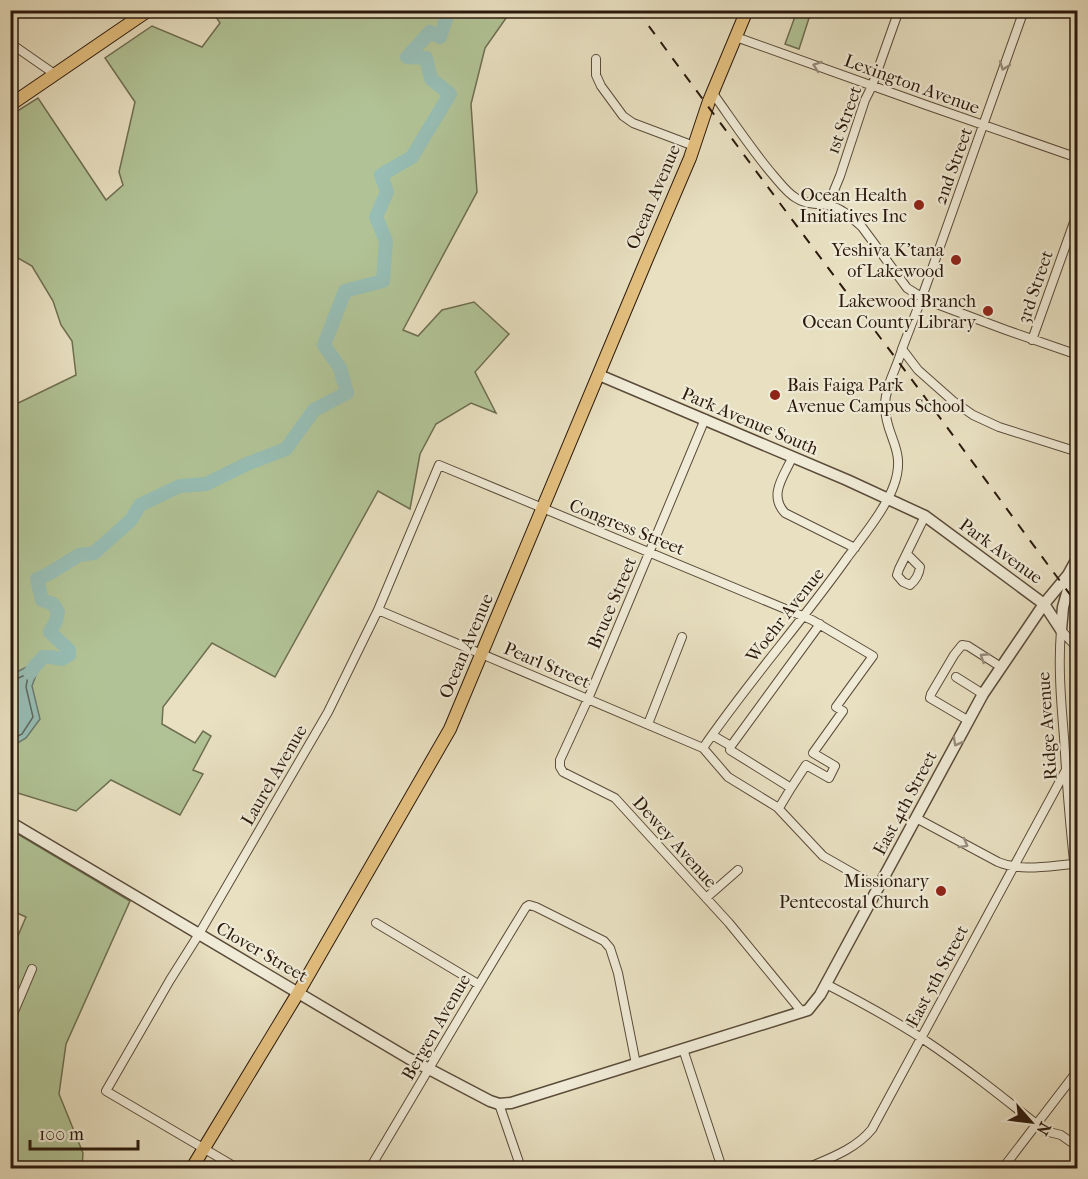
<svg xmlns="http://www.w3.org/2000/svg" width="1088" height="1179" viewBox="0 0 1088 1179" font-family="'IM FELL French Canon',serif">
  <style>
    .green { fill: #b1c396; stroke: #6e6e51; stroke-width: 1.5 }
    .water { fill: #97bdb4; stroke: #6b7b71; stroke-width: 1.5 }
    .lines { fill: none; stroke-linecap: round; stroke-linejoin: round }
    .shore { stroke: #606b60; stroke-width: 1.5 }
    .river { stroke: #97bdb4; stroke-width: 14 }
    .minor-casing { stroke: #5a4b39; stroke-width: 10 }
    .tertiary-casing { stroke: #5a4b39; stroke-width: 13 }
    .primary-casing { stroke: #2a190c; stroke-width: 14 }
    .minor { stroke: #f0ebd7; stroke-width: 8 }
    .tertiary { stroke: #f0ebd7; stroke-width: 10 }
    .primary { stroke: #e4c080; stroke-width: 12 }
    .rail { stroke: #2a190c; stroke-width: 2; stroke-dasharray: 10 10; stroke-linecap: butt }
    .oneway { stroke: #978c7c }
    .poi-dot { fill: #8f2418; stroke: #f0ebd7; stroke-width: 2 }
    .labels { text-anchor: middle; stroke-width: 4.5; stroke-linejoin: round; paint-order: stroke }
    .street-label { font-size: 18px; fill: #2a190c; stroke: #f0ebd7 }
    .poi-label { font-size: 18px; fill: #2a190c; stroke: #f0ebd7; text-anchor: end }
  </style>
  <rect width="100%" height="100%" fill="#e8e0c1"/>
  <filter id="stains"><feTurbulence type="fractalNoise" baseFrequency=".00333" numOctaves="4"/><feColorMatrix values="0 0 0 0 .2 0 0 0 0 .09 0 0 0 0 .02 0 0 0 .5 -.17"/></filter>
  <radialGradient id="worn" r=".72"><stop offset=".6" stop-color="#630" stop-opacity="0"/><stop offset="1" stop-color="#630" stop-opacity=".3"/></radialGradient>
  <!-- green -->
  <path class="green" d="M251 10 253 12 254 10 511 11 485 48 471 104 477 192 403 330 418 336 442 310 474 302 509 334 475 372 496 413 471 403 436 424 420 454 410 509 378 491 275 677 212 643 163 707 162 724 195 743 203 731 211 736 193 770 203 774 180 815 111 780 76 811 11 791 10 407 76 375 72 341 61 325 53 301 32 266 11 254V115L38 98 106 200 123 185 119 172 135 102 105 58 152 26 202 47 220 23 212 11Z
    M797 11H806L811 12 799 49 785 44Z
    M11 830 130 901 66 1044 59 1094 83 1153 82 1168H11V952L26 917 17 913H11Z"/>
  <!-- water -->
  <path class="water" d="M42 659 32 686 40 719 26 738 11 747V675Z"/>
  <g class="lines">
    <!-- shore -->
    <path class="shore" d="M10 680H14L25 675 28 676 26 687 33 717 22 734 10 740"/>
    <!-- river -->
    <path class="river" d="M30 673 35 666 43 657H51L62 659 69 655V650L50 632 56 621 58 612 53 604 42 600 37 579 50 573 79 555 94 553 131 520 140 505 180 486 206 484 247 464 286 449 314 410 347 393 340 368 324 345 345 291 383 281 386 241 376 217 387 192 381 175 412 157 450 94 431 79 426 58 407 57 430 32 440 37 449 10"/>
    <!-- minor casing -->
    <g class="minor-casing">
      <path id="minor" d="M1024 10 922 297 902 349 918 370 953 401 973 415 999 427 1078 452
        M736 37 926 105 1078 158
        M10 43 56 75
        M596 59V75L601 86 623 116 633 123 694 146
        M712 92C732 120 751 149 773 175 780 183 787 193 796 198 806 205 816 203 827 205 842 208 852 218 862 227L907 288 926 300 1006 330 1078 355
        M828 205 840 176 865 100 872 86 899 10
        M1032 340 1078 211
        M705 419 588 699 560 760V767L563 772 615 798 729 923 802 1012
        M792 458C784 476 768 495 785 513L855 548
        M907 554 920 567C919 575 916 580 910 585L903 582 897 575 899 569 925 516
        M1070 585 1078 594
        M378 610 703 748 728 777 777 807 823 856 879 888
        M1061 630C1058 666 1061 701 1064 737 1067 789 1071 841 1078 894
        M1061 630 1078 649
        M956 677 983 694
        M969 721 930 698 931 694 954 655 962 645 968 646 1001 667
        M648 724 682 637
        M731 746 820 624
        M703 748C748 682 801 623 847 558 862 538 886 508 894 485 907 449 885 437 885 406 885 386 897 368 902 349
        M779 808 791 788
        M916 818 998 862C1022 872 1048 866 1074 864
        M706 898 738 870
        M376 923 478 984
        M826 984C859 1001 892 1019 923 1039 965 1067 1005 1099 1045 1131L1061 1135 1078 1147
        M10 1021 32 969
        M683 1049 722 1168
        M499 1104 521 1168
        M237 1168 106 1091 170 980 199 934 328 712 378 610 439 465 812 620 873 656 836 707 843 711 813 753 835 766 829 778 806 765 791 788 730 750 731 746 712 735
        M370 1168C422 1081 473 993 526 907L529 905 536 907 604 941 610 948 618 973 636 1064
        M807 1168C830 1158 856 1149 872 1129L1066 770
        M1003 1168 1078 1070"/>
    </g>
    <!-- tertiary casing -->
    <g class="tertiary-casing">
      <path id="tertiary" d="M599 375 847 480 925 516 1044 604 1061 630
        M1061 630 1063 607 1073 572
        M10 822 408 1058 490 1101 499 1104 511 1103 808 1010 820 995 983 694 1044 604 1068 575 1078 557"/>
    </g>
    <!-- primary casing -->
    <g class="primary-casing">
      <path id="primary" d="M10 105 149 10
        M192 1168 298 993 450 729 646 261 690 158 709 101 747 10"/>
    </g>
    <!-- minor -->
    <use href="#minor" class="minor"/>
    <!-- tertiary -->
    <use href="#tertiary" class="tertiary"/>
    <!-- primary -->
    <use href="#primary" class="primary"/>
    <!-- rail -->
    <path class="rail" d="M637 10C723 127 810 244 897 360 958 441 1017 524 1078 605"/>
  </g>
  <!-- one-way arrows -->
  <defs><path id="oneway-chevron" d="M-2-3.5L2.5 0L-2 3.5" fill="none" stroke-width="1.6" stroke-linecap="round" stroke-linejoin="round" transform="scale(1.5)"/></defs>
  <g class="oneway">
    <use href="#oneway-chevron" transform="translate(817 66) rotate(-160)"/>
    <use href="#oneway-chevron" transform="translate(1004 66) rotate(110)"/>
    <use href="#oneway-chevron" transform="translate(984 657) rotate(-147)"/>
    <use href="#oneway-chevron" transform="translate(957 742) rotate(119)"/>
    <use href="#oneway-chevron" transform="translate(964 844) rotate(29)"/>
  </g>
  <!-- markers -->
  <g class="poi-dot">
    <circle cx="919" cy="205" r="6"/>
    <circle cx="956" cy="260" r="6"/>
    <circle cx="988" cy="311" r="6"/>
    <circle cx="775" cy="395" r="6"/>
    <circle cx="941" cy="891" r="6"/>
  </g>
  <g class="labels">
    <!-- street labels -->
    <g class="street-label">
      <text transform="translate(912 84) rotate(20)" y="6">Lexington Avenue</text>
      <text transform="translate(844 120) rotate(-70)" y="6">1st Street</text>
      <text transform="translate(953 166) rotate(-70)" y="6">2nd Street</text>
      <text transform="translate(653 197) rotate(-67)" y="6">Ocean Avenue</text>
      <text transform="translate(1035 287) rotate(-71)" y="6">3rd Street</text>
      <text transform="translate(750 421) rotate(23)" y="6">Park Avenue South</text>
      <text transform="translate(627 527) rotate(22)" y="6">Congress Street</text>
      <text transform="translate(1001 551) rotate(36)" y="6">Park Avenue</text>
      <text transform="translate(612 603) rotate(-67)" y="6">Bruce Street</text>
      <text transform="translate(785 615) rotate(-52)" y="6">Woehr Avenue</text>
      <text transform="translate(466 646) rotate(-67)" y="6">Ocean Avenue</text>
      <text transform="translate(547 665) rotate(23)" y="6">Pearl Street</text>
      <text transform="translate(1047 726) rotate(-94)" y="6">Ridge Avenue</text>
      <text transform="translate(274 775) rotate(-60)" y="6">Laurel Avenue</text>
      <text transform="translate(905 803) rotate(-62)" y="6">East 4th Street</text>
      <text transform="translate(675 842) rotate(48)" y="6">Dewey Avenue</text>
      <text transform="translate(262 952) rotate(30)" y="6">Clover Street</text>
      <text transform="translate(937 976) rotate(-62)" y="6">East 5th Street</text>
      <text transform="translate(436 1027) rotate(-60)" y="6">Bergen Avenue</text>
    </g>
    <!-- poi labels -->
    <g class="poi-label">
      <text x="907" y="201">Ocean Health<tspan x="907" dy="21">Initiatives Inc</tspan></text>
      <text x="944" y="256">Yeshiva K'tana<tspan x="944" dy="21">of Lakewood</tspan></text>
      <text x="976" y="307">Lakewood Branch<tspan x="976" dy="21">Ocean County Library</tspan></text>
      <text x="787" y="391" text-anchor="start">Bais Faiga Park<tspan x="787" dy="21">Avenue Campus School</tspan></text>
      <text x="929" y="887">Missionary<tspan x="929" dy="21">Pentecostal Church</tspan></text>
    </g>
  </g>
  <!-- margin -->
  <rect width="1088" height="1179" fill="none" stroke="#e8e0c1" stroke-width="36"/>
  <rect x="12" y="12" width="1064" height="1155" fill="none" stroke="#2a190c" stroke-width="3"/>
  <rect x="18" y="18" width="1052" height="1143" fill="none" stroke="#2a190c" stroke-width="1.5"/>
  <!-- north arrow -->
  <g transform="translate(1031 1122) rotate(118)" stroke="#f0ebd7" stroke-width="4.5" paint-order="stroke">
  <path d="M0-4.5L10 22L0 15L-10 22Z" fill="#2a190c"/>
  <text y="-9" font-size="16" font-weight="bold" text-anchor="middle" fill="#2a190c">N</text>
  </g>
  <!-- scale -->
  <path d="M30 1140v9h108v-9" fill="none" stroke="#2a190c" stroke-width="3"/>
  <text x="39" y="1140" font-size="18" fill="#2a190c" stroke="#f0ebd7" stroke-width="4.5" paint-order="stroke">100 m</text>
  <rect width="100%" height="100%" filter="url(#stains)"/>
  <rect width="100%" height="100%" fill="url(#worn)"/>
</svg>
